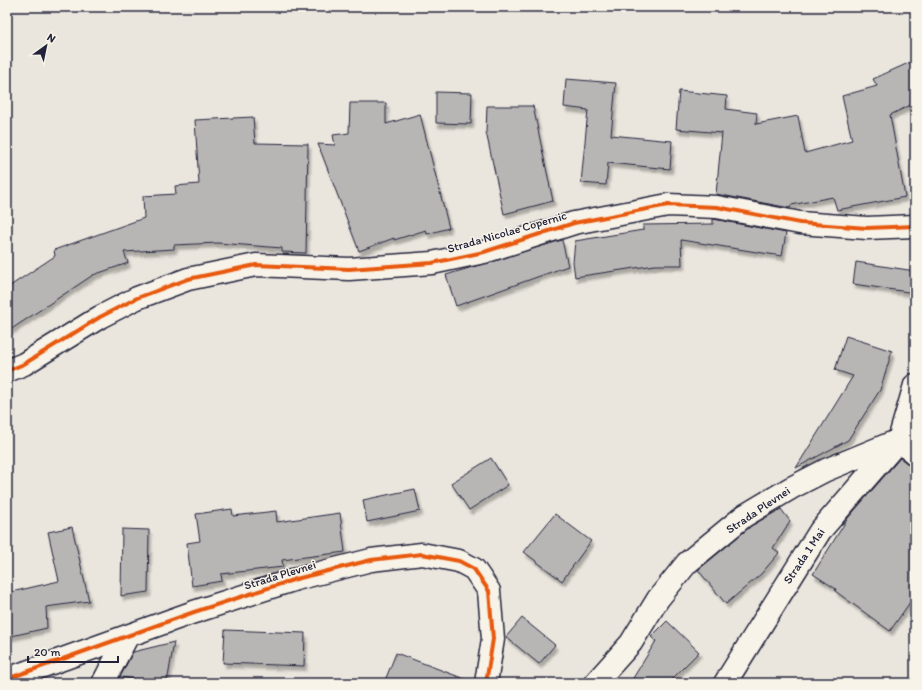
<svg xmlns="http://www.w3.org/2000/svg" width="922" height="690" viewBox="0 0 922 690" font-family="Itim,sans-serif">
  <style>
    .building { fill: #b8b6b5; stroke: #22223b; filter: url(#shadow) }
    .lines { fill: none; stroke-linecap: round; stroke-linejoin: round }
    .minor-casing { stroke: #22223b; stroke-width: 25 }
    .tertiary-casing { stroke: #22223b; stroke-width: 25 }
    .minor { stroke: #f7f3e8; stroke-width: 22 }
    .tertiary { stroke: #f7f3e8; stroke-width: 22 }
    .cycleway-casing { stroke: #f7f3e8; stroke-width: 6 }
    .cycleway { stroke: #e8590c; stroke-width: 4 }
    .labels { text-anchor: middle; stroke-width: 3; stroke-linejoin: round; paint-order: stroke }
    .street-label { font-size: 12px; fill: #22223b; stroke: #f7f3e8 }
  </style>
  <defs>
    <filter id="shadow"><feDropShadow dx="2.5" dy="4.5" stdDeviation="1" flood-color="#0004"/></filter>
  </defs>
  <rect width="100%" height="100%" fill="#eae6de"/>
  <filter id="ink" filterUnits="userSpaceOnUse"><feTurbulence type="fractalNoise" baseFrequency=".025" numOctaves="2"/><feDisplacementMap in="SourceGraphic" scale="8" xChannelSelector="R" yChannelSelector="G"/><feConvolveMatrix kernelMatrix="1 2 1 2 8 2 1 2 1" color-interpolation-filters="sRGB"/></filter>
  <g filter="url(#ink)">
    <!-- building -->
    <path class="building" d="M915 60V103L890 115 905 197 837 210 833 197 791 205 790 208 716 194 722 133 676 129 679 91 727 96 726 109 757 113 756 124 798 116 805 153 852 140 842 96 877 86 873 79Z
      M566 79 616 83 611 135 672 141 670 169 608 163 606 185 581 183 588 110 564 107Z
      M436 92 472 93 471 124 436 123Z
      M350 103H386V124L420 114 449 228 427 234 426 230 394 240V238L359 251 318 144 335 145 333 135 349 133Z
      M487 106H533L553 201 504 214 486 132Z
      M253 117 255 143 308 144 306 253 282 252V248L218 243 174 245V249L124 252 128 263 93 275 7 332V288L55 256 54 250 144 218 143 196 176 194 175 186 199 184 195 120Z
      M713 219 786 233 782 256 681 240 682 265H655L575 277 573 262 575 241 643 230V225L713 224Z
      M562 240 568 266 456 306 446 275Z
      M856 262 915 271V293L853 284Z
      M846 336 892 351 880 390 848 440 796 468 853 376 835 370Z
      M491 458 508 485 469 510 451 483Z
      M900 458 915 469V595L890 631 835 591 836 589 813 574 848 518Z
      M415 489 420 511 367 522 363 500Z
      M232 509 233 516 276 511 277 522 340 513 345 552 282 560 283 567 221 574 222 581 192 586 187 543 200 541 196 514Z
      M781 509 790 521 773 548 779 553 761 574 726 604 698 570 751 526Z
      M555 514 591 541 562 581 524 552Z
      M72 527 89 601 46 607 47 628 7 637V593L59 581 48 532Z
      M122 529 149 530 148 592 121 596Z
      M522 618 555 645 539 664 506 637Z
      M667 621 699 652 668 683H630L656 641 651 637Z
      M225 630 305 633 304 666 223 663Z
      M174 642 167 683 120 677 133 652Z
      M396 653 470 681V683H384Z"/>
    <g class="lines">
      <!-- minor casing -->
      <g class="minor-casing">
        <path id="minor" d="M7 679 194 612 296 579 371 560 422 554 459 561 474 569 489 591 493 639 486 683
          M103 683 127 637
          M595 683 631 643 658 599 687 563 744 516 791 488 826 470 899 440 915 385
          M725 683 820 531 899 440 915 454"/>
      </g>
      <!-- tertiary casing -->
      <g class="tertiary-casing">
        <path id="tertiary" d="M7 371 24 364 100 317 137 298 188 279 256 265 349 269 432 263 484 252 574 223 668 205 717 207 800 223 867 228 915 226"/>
      </g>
      <!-- minor -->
      <use href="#minor" class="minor"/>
      <!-- tertiary -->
      <use href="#tertiary" class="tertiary"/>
      <!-- cycleway casing -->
      <g class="cycleway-casing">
        <path id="cycleway" d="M7 371 24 364 100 317 137 298 188 279 256 265 349 269 432 263 484 252 574 223 668 205 717 207 800 223 867 228 915 226
          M7 679 194 612 296 579 371 560 422 554 459 561 474 569 489 591 493 639 486 683"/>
      </g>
      <!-- cycleway -->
      <use href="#cycleway" class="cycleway"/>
    </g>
  </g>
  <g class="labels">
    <!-- street labels -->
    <g class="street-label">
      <text transform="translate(507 232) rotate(-16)" y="4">Strada Nicolae Copernic</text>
      <text transform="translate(758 510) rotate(-34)" y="4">Strada Plevnei</text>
      <text transform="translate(804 556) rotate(-56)" y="4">Strada 1 Mai</text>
      <text transform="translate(280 575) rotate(-17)" y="4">Strada Plevnei</text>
    </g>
  </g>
  <!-- margin -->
  <rect width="922" height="690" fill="none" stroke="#f7f3e8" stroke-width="24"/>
  <rect x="12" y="12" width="898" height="666" fill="none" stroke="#22223b" stroke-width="1.5" filter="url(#ink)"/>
  <!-- north arrow -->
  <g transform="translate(46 46) rotate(33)" stroke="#f7f3e8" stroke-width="3" paint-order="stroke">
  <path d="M0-3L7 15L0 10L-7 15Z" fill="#22223b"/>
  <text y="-6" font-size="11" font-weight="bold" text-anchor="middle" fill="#22223b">N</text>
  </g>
  <!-- scale -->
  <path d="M28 656v6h90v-6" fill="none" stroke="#22223b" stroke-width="2"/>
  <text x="34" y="656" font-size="12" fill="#22223b" stroke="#f7f3e8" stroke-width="3" paint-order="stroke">20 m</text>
</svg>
